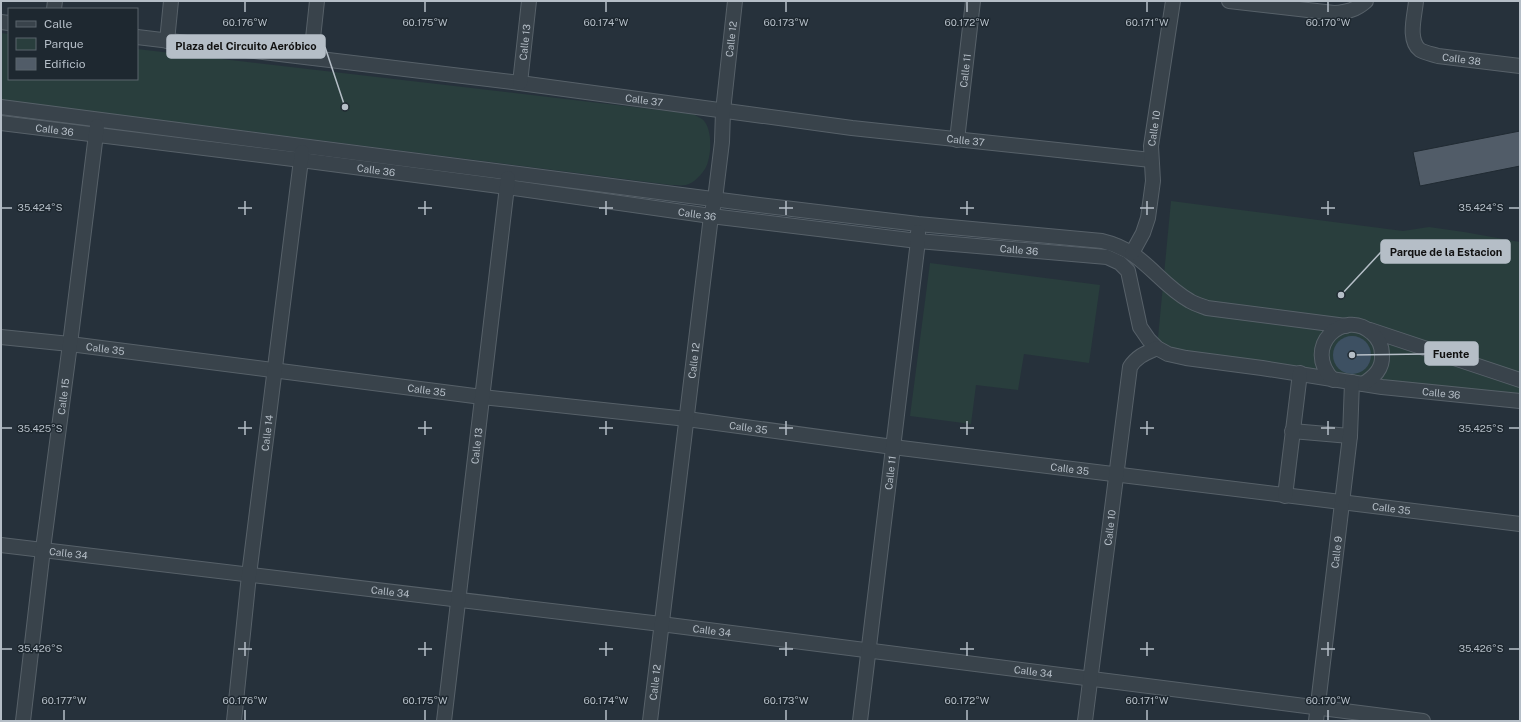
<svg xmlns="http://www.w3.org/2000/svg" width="1521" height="722" viewBox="0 0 1521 722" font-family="'Public Sans',sans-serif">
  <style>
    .green { fill: #293e3d }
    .water { fill: #3d5062 }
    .building { fill: #515c68; stroke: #202a32 }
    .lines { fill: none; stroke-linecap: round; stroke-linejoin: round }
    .minor-casing { stroke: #576169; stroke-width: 16 }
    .minor { stroke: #39434b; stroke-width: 14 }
    .ticks { fill: none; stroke: #b5bec7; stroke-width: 1.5 }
    .labels { text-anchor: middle; stroke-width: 3; stroke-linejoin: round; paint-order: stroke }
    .street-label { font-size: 10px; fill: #b5bec7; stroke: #1e2830 }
    .ticks-label { font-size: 10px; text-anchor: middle; fill: #b5bec7; stroke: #1e2830; stroke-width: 3; stroke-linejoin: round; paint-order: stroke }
    .leader { fill: none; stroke: #b5bec7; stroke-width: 1.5 }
    .callout-dot { fill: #b5bec7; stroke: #1e2830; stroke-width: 1.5 }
    .callout { fill: #b5bec7; stroke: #b5bec7; stroke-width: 1.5 }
    .callout-label { font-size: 11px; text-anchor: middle; font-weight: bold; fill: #111 }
  </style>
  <rect width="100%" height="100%" fill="#26313b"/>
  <!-- green -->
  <path class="green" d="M1 33 9 34V79H137V49L693 114C696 116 699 117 702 119 713 127 712 157 705 169 701 175 694 183 686 185 682 186 675 185 671 185L1 100Z
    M1171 201 1403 231 1429 227 1464 232 1520 242V401L1157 348Z
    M930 263 1100 285 1089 363 1024 354 1018 390 976 385 971 424 910 416Z"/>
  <!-- water -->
  <path class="water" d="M1333 355a19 19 0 1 1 38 0a19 19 0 1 1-38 0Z"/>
  <!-- building -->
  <path class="building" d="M1520 131V166L1420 186 1413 152Z"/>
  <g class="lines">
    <!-- minor casing -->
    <g class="minor-casing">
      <g id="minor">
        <path d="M1229 1 1334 13C1347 12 1356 10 1366 1"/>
        <path id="s1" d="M1416 1C1415 15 1407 40 1420 50 1425 53 1432 54 1438 56L1520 66"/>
        <path d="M54 9 55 1"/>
        <path d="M1 22 9 23"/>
        <path id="s2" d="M137 37 520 83 852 128 1151 160"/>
        <path d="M167 41 171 1"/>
        <path d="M311 57 317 1"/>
        <path id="s3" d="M520 83 529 1"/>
        <path d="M1 107 759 205 918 224 1102 241C1145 251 1156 282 1190 301 1195 304 1202 306 1207 308L1346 326"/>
        <path id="s4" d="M1 123 301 160 507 187 711 216 918 241 1107 257 1120 263 1128 271 1140 327 1149 340 1157 348 1168 354 1186 358 1262 368 1382 387 1520 401"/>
        <path id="s5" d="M957 140 973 1"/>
        <path id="s6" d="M1132 253 1143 233 1148 218 1153 181 1151 146 1173 1"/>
        <path d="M1370 330 1520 380"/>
        <path id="s7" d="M1 337 70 344 482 397 687 419 893 447 1520 524"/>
        <path d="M1333 380C1301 347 1344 307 1372 333 1379 339 1382 346 1382 355 1383 369 1374 377 1363 384"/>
        <path d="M1292 431 1350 436"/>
        <path d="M1285 496 1300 373"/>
        <path id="s8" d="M1 545 661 624 1423 721"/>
        <path id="s9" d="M23 721 43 549 70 344 97 126"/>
        <path id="s10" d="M234 721 249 575 302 152"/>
        <path id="s11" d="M444 721 508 178"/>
        <path id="s12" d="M650 721 711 216 715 199 722 142 723 111 735 1"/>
        <path id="s13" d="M860 721 918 241V232"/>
        <path id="s14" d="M1085 721 1130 367C1137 356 1146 353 1157 348"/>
        <path id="s15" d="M1316 721 1350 436 1352 382"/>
      </g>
    </g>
    <!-- minor -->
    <use href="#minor" class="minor"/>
  </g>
  <!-- ticks -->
  <path class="ticks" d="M245 2V12M425 2V12M606 2V12M786 2V12M967 2V12M1147 2V12M1328 2V12M245 201V215M425 201V215M606 201V215M786 201V215M967 201V215M1147 201V215M1328 201V215M2 208H12M238 208H252M418 208H432M599 208H613M779 208H793M960 208H974M1140 208H1154M1321 208H1335M1509 208H1519M245 421V435M425 421V435M606 421V435M786 421V435M967 421V435M1147 421V435M1328 421V435M2 428H12M238 428H252M418 428H432M599 428H613M779 428H793M960 428H974M1140 428H1154M1321 428H1335M1509 428H1519M245 642V656M425 642V656M606 642V656M786 642V656M967 642V656M1147 642V656M1328 642V656M2 649H12M238 649H252M418 649H432M599 649H613M779 649H793M960 649H974M1140 649H1154M1321 649H1335M1509 649H1519M64 710V720M245 710V720M425 710V720M606 710V720M786 710V720M967 710V720M1147 710V720M1328 710V720"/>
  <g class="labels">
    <!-- street labels -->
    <g class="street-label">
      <text dy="4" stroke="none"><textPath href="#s12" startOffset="687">Calle 12</textPath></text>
      <text dy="4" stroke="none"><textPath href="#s3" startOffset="41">Calle 13</textPath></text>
      <text dy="4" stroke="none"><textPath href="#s1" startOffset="94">Calle 38</textPath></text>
      <text dy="4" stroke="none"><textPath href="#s5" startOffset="70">Calle 11</textPath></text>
      <text dy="4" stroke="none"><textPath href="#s2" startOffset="511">Calle 37</textPath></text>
      <text dy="4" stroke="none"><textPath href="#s6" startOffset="129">Calle 10</textPath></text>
      <text dy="4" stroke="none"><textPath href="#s4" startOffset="54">Calle 36</textPath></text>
      <text dy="4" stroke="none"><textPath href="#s2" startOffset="835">Calle 37</textPath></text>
      <text dy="4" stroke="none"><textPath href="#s4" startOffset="378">Calle 36</textPath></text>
      <text dy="4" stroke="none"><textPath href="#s4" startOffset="702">Calle 36</textPath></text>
      <text dy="4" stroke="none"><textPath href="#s4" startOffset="1026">Calle 36</textPath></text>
      <text dy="4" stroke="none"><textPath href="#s7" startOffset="105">Calle 35</textPath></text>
      <text dy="4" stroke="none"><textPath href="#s12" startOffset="363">Calle 12</textPath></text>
      <text dy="4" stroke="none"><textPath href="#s7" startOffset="429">Calle 35</textPath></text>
      <text dy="4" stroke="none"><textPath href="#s4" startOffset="1513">Calle 36</textPath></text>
      <text dy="4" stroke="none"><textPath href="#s9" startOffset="327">Calle 15</textPath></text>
      <text dy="4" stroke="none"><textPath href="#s7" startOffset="753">Calle 35</textPath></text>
      <text dy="4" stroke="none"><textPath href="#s10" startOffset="290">Calle 14</textPath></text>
      <text dy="4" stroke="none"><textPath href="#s11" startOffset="277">Calle 13</textPath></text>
      <text dy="4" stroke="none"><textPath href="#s7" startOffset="1077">Calle 35</textPath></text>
      <text dy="4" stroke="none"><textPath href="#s13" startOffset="250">Calle 11</textPath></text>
      <text dy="4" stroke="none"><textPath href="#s7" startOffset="1401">Calle 35</textPath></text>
      <text dy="4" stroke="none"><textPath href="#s14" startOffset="195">Calle 10</textPath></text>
      <text dy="4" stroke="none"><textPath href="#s15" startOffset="170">Calle 9</textPath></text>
      <text dy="4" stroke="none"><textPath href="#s8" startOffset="68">Calle 34</textPath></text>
      <text dy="4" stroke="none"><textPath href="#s8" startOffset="392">Calle 34</textPath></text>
      <text dy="4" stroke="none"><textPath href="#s8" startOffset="716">Calle 34</textPath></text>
      <text dy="4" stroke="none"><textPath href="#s8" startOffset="1040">Calle 34</textPath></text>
      <text dy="4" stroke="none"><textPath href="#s12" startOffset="39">Calle 12</textPath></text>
    </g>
  </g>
  <g class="ticks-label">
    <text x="245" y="26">60.176°W</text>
    <text x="425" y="26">60.175°W</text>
    <text x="606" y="26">60.174°W</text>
    <text x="786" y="26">60.173°W</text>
    <text x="967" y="26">60.172°W</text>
    <text x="1147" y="26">60.171°W</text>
    <text x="1328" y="26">60.170°W</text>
    <text x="40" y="211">35.424°S</text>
    <text x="1481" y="211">35.424°S</text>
    <text x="40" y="432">35.425°S</text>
    <text x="1481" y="432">35.425°S</text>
    <text x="40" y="652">35.426°S</text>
    <text x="1481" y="652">35.426°S</text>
    <text x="64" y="704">60.177°W</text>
    <text x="245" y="704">60.176°W</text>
    <text x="425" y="704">60.175°W</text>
    <text x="606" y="704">60.174°W</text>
    <text x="786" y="704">60.173°W</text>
    <text x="967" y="704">60.172°W</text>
    <text x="1147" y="704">60.171°W</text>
    <text x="1328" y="704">60.170°W</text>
  </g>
  <!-- callouts -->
  <path class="leader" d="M345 107L325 47M1341 295L1381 252M1352 355L1425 354"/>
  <g class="callout-dot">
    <circle cx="345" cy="107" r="4"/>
    <circle cx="1341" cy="295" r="4"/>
    <circle cx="1352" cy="355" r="4"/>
  </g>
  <g class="callout">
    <rect x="167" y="35" width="158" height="23" rx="4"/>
    <rect x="1381" y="240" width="129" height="23" rx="4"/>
    <rect x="1425" y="342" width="53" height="23" rx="4"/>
  </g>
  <g class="callout-label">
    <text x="246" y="50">Plaza del Circuito Aeróbico</text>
    <text x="1446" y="256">Parque de la Estacion</text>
    <text x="1451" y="358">Fuente</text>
  </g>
  <!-- border -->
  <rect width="1521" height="722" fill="none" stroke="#b5bec7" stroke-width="4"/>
  <!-- legend -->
  <rect x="8" y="8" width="130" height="72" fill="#1e2830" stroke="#5a646c"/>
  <rect x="16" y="21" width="20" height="6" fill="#39434b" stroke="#5a646c"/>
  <text x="44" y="28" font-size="12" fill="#b5bec7">Calle</text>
  <rect x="16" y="38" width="20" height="12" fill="#293e3d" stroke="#5a646c"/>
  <text x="44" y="48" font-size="12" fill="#b5bec7">Parque</text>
  <rect x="16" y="58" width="20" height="12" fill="#515c68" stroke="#5a646c"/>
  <text x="44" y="68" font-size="12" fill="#b5bec7">Edificio</text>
</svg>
